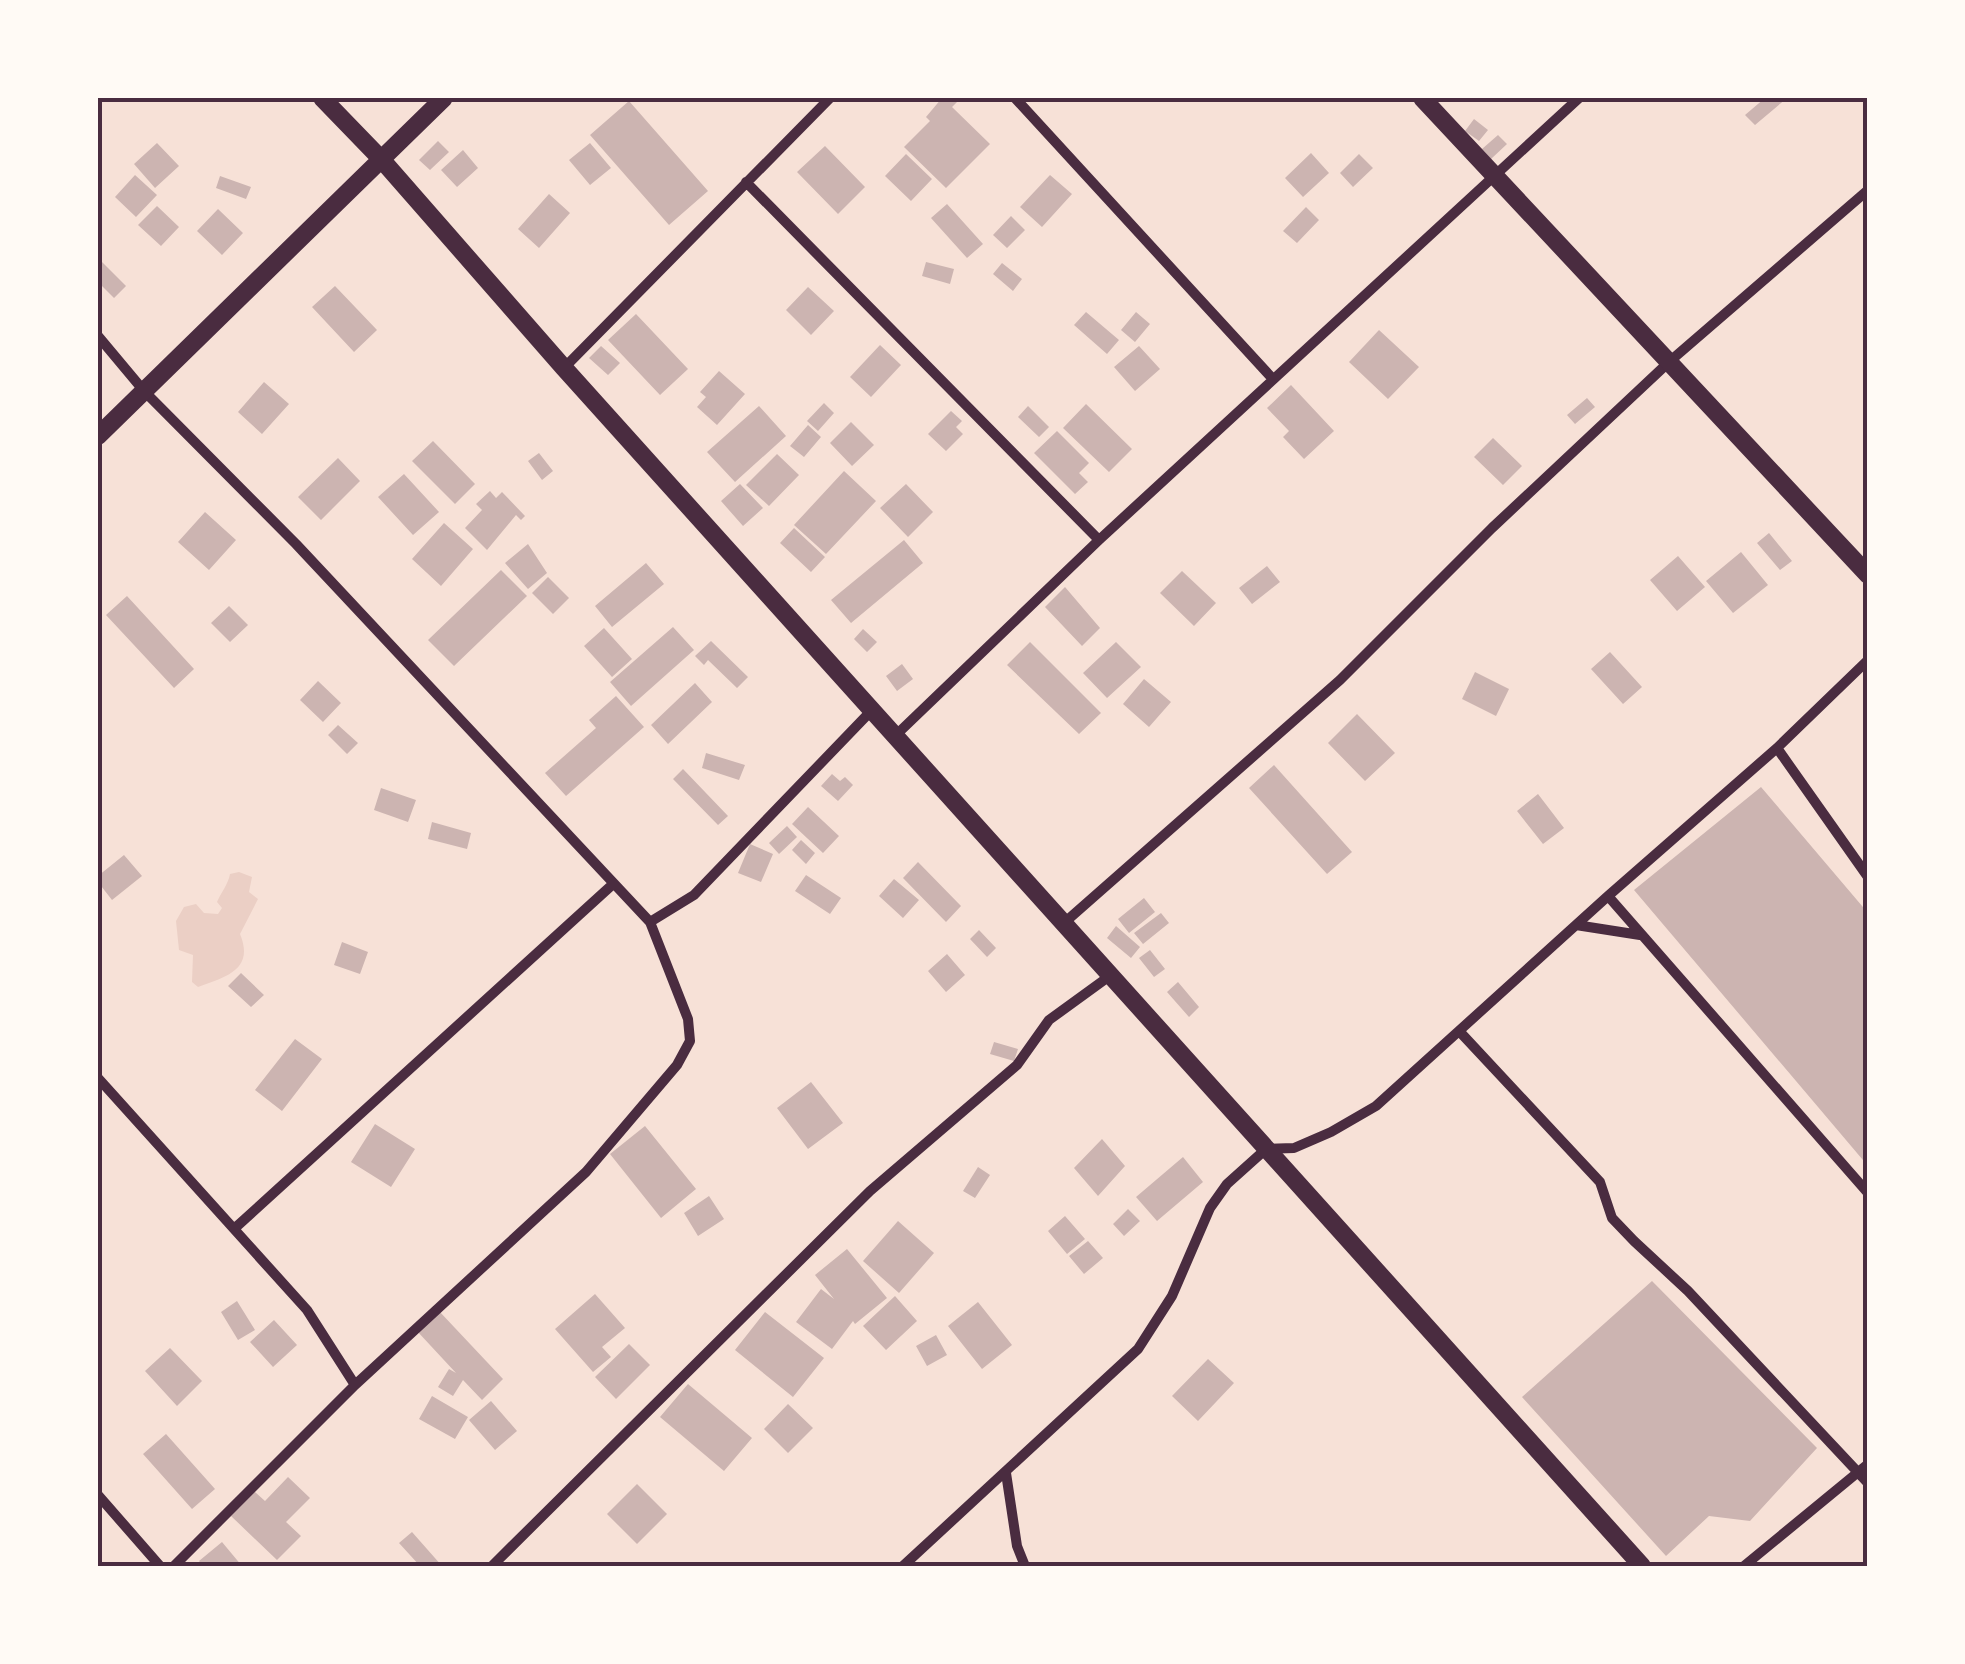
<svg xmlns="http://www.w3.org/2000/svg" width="1965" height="1664" viewBox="0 0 1965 1664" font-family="Helvetica,sans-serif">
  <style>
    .green { fill: #ebcfc5 }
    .building { fill: #ccb4b1 }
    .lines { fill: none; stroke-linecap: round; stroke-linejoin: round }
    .minor { stroke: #4a2c40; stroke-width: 10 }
    .tertiary { stroke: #4a2c40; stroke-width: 18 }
    .neatline { fill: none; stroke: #4a2c40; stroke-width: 4 }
  </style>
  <rect width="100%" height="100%" fill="#f7e1d7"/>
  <!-- green -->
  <path class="green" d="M239 872 252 877 249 892 258 899 240 934C255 970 225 977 198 987L192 982 193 955 179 950 176 921 184 907 196 904 204 913 218 914 222 908 217 902C221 892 228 885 230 874Z"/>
  <!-- building -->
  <path class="building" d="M942 98H952L957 102 952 107 990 144 946 188 904 147 930 121 926 117Z
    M1765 98H1787L1755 125 1745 115Z
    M629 101 708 191 669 225 590 135Z
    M1474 119 1488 130 1479 141 1465 131Z
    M1498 135 1507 144 1491 159 1482 149Z
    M438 141 449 152 430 170 419 160Z
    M157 143 179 166 155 188 134 164Z
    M590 143 611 168 590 185 569 160Z
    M825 146 865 187 838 214 797 172Z
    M463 150 478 168 457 187 441 170Z
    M1311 153 1329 173 1303 197 1285 178Z
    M906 154 932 179 911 201 885 176Z
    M1359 154 1373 168 1353 187 1340 173Z
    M135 175 157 195 136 217 115 197Z
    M1050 175 1072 194 1042 227 1020 207Z
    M220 176 251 187 246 199 216 188Z
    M549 194 570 213 539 248 518 229Z
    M947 204 983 244 967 258 931 218Z
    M157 206 179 227 161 246 138 225Z
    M1306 207 1319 220 1297 243 1283 231Z
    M218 209 243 233 222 255 197 231Z
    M1011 216 1025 230 1007 248 993 235Z
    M98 258 126 286 114 298 98 282Z
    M926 262 954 269 950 284 922 276Z
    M1002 263 1022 279 1013 291 993 274Z
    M335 286 377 330 354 352 312 307Z
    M808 287 834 311 811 335 786 310Z
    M1086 312 1119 340 1107 354 1074 325Z
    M1136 312 1150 324 1135 342 1121 330Z
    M636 314 688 369 660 395 608 340Z
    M1379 330 1419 367 1388 399 1349 362Z
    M880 345 901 365 871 397 850 377Z
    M601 346 620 363 608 375 589 358Z
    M1139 346 1160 369 1135 391 1114 367Z
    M719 371 745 394 717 425 697 407 706 397 700 392Z
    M264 382 289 404 262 434 238 412Z
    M1291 385 1334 431 1304 459 1283 437 1289 431 1267 408Z
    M1587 398 1595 407 1575 424 1567 415Z
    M824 403 834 413 818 431 807 421Z
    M1086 404 1132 449 1109 472 1063 428Z
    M759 406 786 436 735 482 707 452Z
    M1028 406 1049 427 1039 437 1018 417Z
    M951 411 962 421 956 427 963 434 946 451 928 434Z
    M851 422 874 445 852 466 830 443Z
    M808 425 821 437 804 457 790 446Z
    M1057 431 1089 463 1079 473 1088 482 1075 494 1034 453Z
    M1493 438 1522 466 1503 485 1474 457Z
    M433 441 475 484 455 504 412 461Z
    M539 453 553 471 542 480 528 461Z
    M777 454 799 475 769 506 746 485Z
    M338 458 360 481 321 520 298 497Z
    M844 471 876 501 826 554 794 525Z
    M404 474 439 512 413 535 378 497Z
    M740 484 763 508 743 526 721 501Z
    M906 484 933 512 908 537 880 508Z
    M490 491 496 498 502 492 525 516 521 520 516 515 487 550 465 528 482 510 476 504Z
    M205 512 236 540 209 570 178 542Z
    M444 523 473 549 441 586 412 559Z
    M794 528 825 557 811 572 780 543Z
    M1769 533 1792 561 1780 570 1757 543Z
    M904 540 923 563 851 623 831 600Z
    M528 544 547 573 528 589 505 563Z
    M1741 552 1768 585 1733 613 1706 581Z
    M1678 556 1705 587 1677 611 1650 580Z
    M646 563 664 584 612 627 595 606Z
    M1267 566 1280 582 1252 604 1239 588Z
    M501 570 527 596 454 666 428 640Z
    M1182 571 1216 603 1194 626 1160 593Z
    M548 577 569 598 553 614 532 593Z
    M1065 587 1100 628 1082 646 1045 607Z
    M127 596 194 669 174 688 106 615Z
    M229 606 248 625 230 642 211 623Z
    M673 627 694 650 631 706 610 682Z
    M604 628 632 659 612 677 584 646Z
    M863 629 877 642 867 652 854 639Z
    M711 641 748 677 737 688 708 660 704 665 695 656Z
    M1030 642 1101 713 1079 734 1007 665Z
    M1116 642 1141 667 1107 698 1083 673Z
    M1610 652 1642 687 1623 704 1591 669Z
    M902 664 913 679 897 691 886 676Z
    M1475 672 1509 689 1496 716 1462 699Z
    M1144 679 1171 702 1149 727 1123 704Z
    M318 681 341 703 323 722 300 700Z
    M695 683 712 702 668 744 651 725Z
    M616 696 644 727 566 796 545 773 596 728 589 720Z
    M1357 714 1395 753 1365 781 1328 743Z
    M338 725 358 743 347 754 328 735Z
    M706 753 745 765 739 780 702 768Z
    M1274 765 1352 852 1327 874 1249 788Z
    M683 769 728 816 718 825 673 779Z
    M832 774 840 781 845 777 853 785 838 801 821 786Z
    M1761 787 1868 913V1166L1634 890Z
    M381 788 416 800 408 822 374 810Z
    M1538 794 1564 828 1543 844 1517 811Z
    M808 807 839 836 823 853 792 824Z
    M432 822 471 833 467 849 428 839Z
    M787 826 797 837 779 854 769 843Z
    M801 840 815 853 806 864 792 850Z
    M750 844 773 854 761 882 738 873Z
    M124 855 142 876 112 900 98 882V876Z
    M918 862 961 906 946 922 903 878Z
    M806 875 841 898 830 914 795 891Z
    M894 879 919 900 903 918 879 896Z
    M1144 898 1155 912 1129 933 1118 919Z
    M1161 913 1169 923 1143 944 1134 933Z
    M1116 926 1140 947 1131 958 1107 938Z
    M979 930 996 948 987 957 970 939Z
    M342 942 368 952 360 974 334 965Z
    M1150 950 1165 969 1154 977 1139 958Z
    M947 954 965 975 946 992 928 971Z
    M241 973 264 995 251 1007 228 986Z
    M1178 982 1199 1007 1189 1017 1167 992Z
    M295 1039 322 1059 282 1111 255 1090Z
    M994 1042 1018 1049 1014 1061 990 1054Z
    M811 1082 843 1123 808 1149 777 1108Z
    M375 1124 415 1149 391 1187 351 1162Z
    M645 1126 696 1189 661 1218 610 1154Z
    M1102 1139 1125 1166 1098 1196 1074 1168Z
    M1183 1157 1203 1182 1157 1221 1136 1197Z
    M978 1167 990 1175 975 1198 963 1191Z
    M709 1196 724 1219 698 1236 684 1213Z
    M1128 1209 1140 1221 1124 1236 1113 1224Z
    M1065 1216 1085 1239 1067 1254 1048 1231Z
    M898 1221 934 1253 899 1293 863 1261Z
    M1088 1241 1103 1258 1084 1274 1069 1256Z
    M847 1249 887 1298 855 1324 853 1321 832 1349 796 1322 821 1289 834 1299 815 1275Z
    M1652 1281 1817 1448 1750 1521 1709 1516 1666 1556 1522 1397Z
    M595 1294 625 1328 602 1347 611 1357 593 1372 555 1329Z
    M895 1296 917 1321 886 1350 863 1326Z
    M237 1301 255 1330 238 1340 221 1312Z
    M978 1302 1012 1345 982 1369 948 1326Z
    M439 1311 503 1379 482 1400 463 1380 453 1396 438 1387 449 1369 456 1373 417 1331Z
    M765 1312 824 1358 793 1397 735 1350Z
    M274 1320 297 1345 273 1367 250 1342Z
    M936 1335 947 1355 927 1366 916 1346Z
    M629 1344 650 1365 616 1399 595 1377Z
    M170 1348 202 1381 177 1406 145 1371Z
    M1208 1359 1234 1383 1198 1421 1172 1396Z
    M688 1384 752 1438 724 1471 660 1417Z
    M432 1396 468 1417 455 1439 419 1419Z
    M491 1401 517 1431 495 1450 469 1420Z
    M788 1404 813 1428 788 1453 764 1429Z
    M166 1434 215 1489 192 1509 143 1454Z
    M288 1477 310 1498 286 1522 301 1536 277 1560 231 1516 255 1492 265 1501Z
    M637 1484 667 1514 637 1544 607 1514Z
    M412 1532 442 1566H420L399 1543Z
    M222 1542 242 1566H203L199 1561Z"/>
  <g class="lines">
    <!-- minor -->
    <path class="minor" d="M1015 98 1272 378
      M746 182 1099 540
      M98 336 144 391 296 544 650 922 688 1019 690 1041 677 1065 586 1172 355 1385 174 1566
      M564 368 830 98
      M895 736 1099 540 1579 98
      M1777 748 1868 877
      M1608 896 1868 1193
      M650 922 694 895 872 710
      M1064 923 1340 680 1492 528 1669 362 1868 190
      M1576 925 1640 935
      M1460 1032 1600 1182 1612 1218 1634 1241 1688 1291 1868 1483
      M98 1078 307 1310 355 1385
      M235 1228 612 885
      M1006 1473 1017 1546 1025 1566
      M98 1495 160 1566
      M492 1566 870 1191 1017 1065 1049 1020 1111 975
      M903 1566 1138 1349 1172 1296 1210 1208 1227 1184 1266 1149 1294 1148 1331 1132 1376 1106 1608 896 1777 748 1868 660
      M1744 1566 1868 1464"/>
    <!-- tertiary -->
    <path class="tertiary" d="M322 98 382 160 564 368 1642 1566
      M1422 98 1868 575
      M98 436 444 98"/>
  </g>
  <!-- border -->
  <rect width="1965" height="1664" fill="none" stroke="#fffaf5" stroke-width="200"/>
  <rect x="100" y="100" width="1765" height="1464" class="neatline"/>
</svg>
